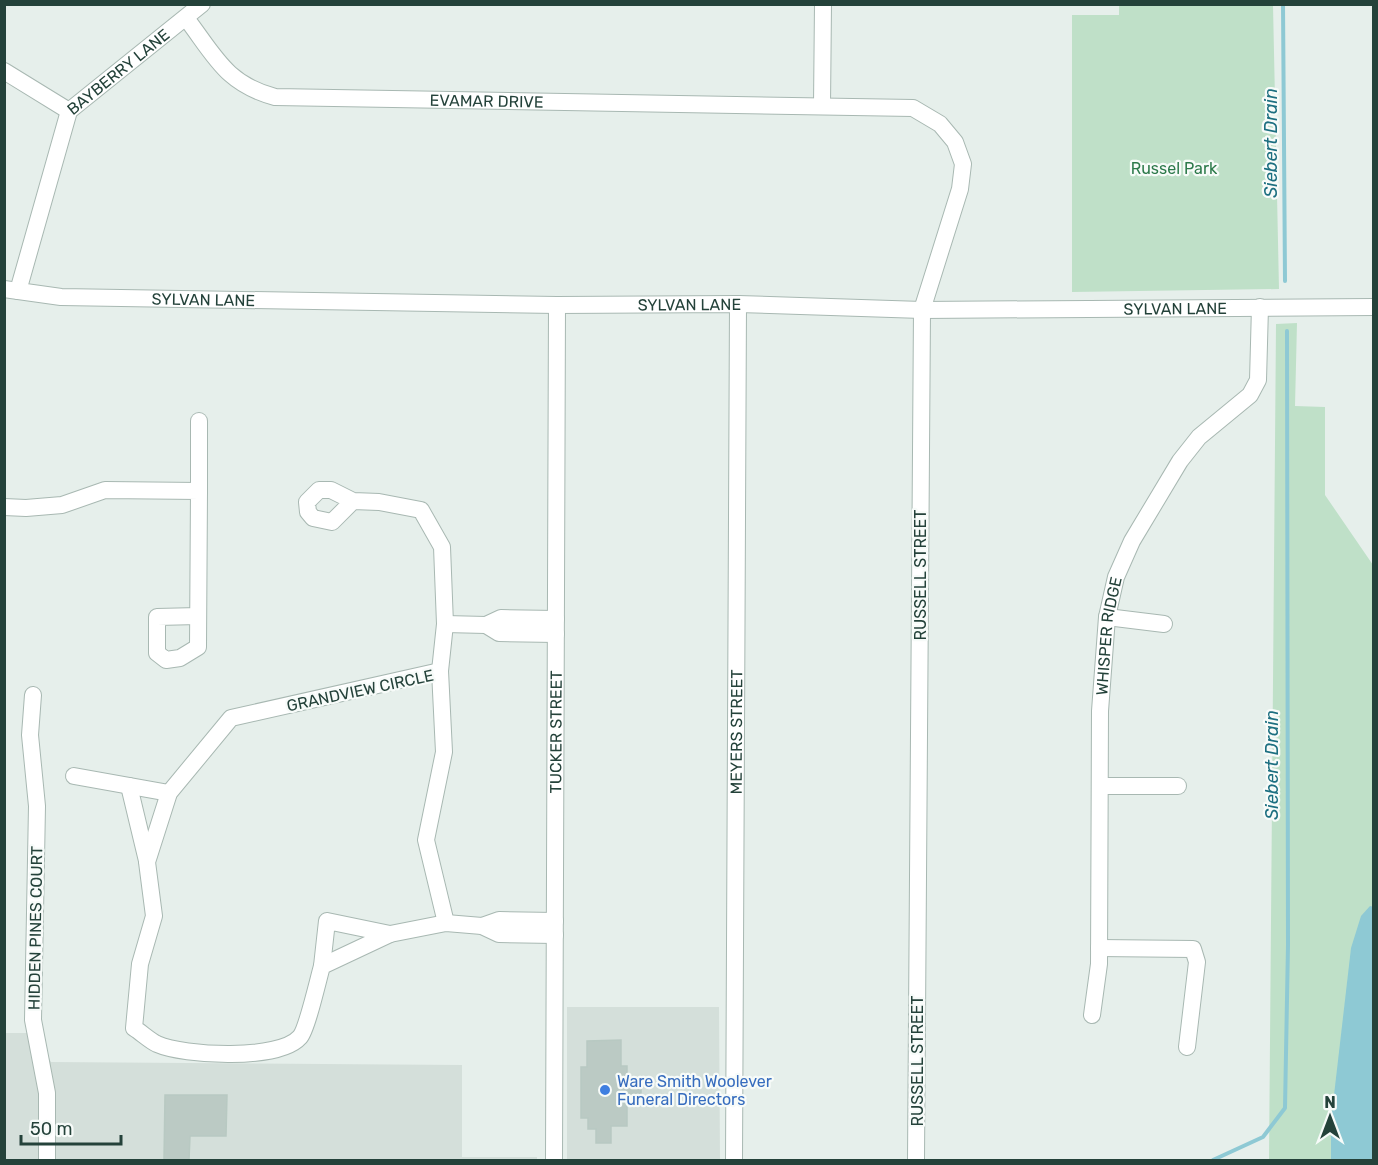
<svg xmlns="http://www.w3.org/2000/svg" width="1378" height="1165" viewBox="0 0 1378 1165" font-family="Rubik,sans-serif">
  <style>
    .built { fill: #d4dfda }
    .green { fill: #bfe0c8 }
    .water { fill: #8ec9d4 }
    .lines { fill: none; stroke-linecap: round; stroke-linejoin: round }
    .stream { stroke: #8ec9d4; stroke-width: 4 }
    .building { fill: #bbcac4; stroke: #b8c9c2; stroke-width: 1.5 }
    .street-casing { stroke: #a8b8b2; stroke-width: 18 }
    .street { stroke: #fff; stroke-width: 16 }
    .shop-dot { fill: #3f7fe0; stroke: #f7fbf9; stroke-width: 2 }
    .labels { text-anchor: middle; stroke-width: 4.5; stroke-linejoin: round; paint-order: stroke }
    .street-label { font-size: 16px; fill: #24423a; stroke: #f7fbf9 }
    .park-label { font-size: 16px; fill: #2d7a4b; stroke: #f7fbf9 }
    .shop-label { font-size: 16px; fill: #366cbe; stroke: #f7fbf9; text-anchor: start }
    .water-label { font-size: 18px; font-style: italic; fill: #1c6f80; stroke: #f7fbf9 }
  </style>
  <rect width="100%" height="100%" fill="#e6efeb"/>
  <!-- built -->
  <path class="built" d="M567 1007H719L720 1160H567Z
    M4 1033H35L51 1062 462 1065V1157H537V1160H5Z"/>
  <!-- green -->
  <path class="green" d="M1119 5H1273L1279 289 1072 292V15H1119Z
    M1297 323 1295 406 1325 407V495L1373 565 1374 1160H1269L1276 324Z"/>
  <!-- water -->
  <path class="water" d="M1370 906 1374 907 1373 1160H1331V1121L1351 948 1361 916Z"/>
  <g class="lines">
    <!-- stream -->
    <path class="stream" d="M1283 4 1285 281
      M1213 1160 1263 1137 1285 1108 1288 945 1287 331"/>
  </g>
  <!-- building -->
  <path class="building" d="M621 1040V1066H627V1082H641V1098H627V1126H611V1143H596V1129H588V1118H581V1067H587V1041Z
    M165 1095H227L226 1136H190L189 1160H164Z"/>
  <g class="lines">
    <!-- street casing -->
    <g class="street-casing">
      <g id="street">
        <path id="s1" d="M186 18C215 56 226 84 275 97L913 108 940 124 955 142 963 164 960 189 922 310 916 1160"/>
        <path d="M4 71 69 111"/>
        <path d="M822 105 823 4"/>
        <path id="s2" d="M4 289 61 297 557 305 738 304 922 310 1374 307"/>
        <path id="s3" d="M18 291 69 111 202 4"/>
        <path d="M199 491V421"/>
        <path d="M353 501 332 522 313 518 308 512 307 502 319 490H331L353 501 379 502 421 510 442 547 445 624 440 671 444 752 426 840 446 923"/>
        <path d="M4 507 26 508 62 505 105 490 199 491 198 647 180 658 166 660 157 653V617L198 616"/>
        <path d="M1107 617 1164 624"/>
        <path d="M445 624 486 625 499 633 556 634"/>
        <path d="M486 625 501 618 556 619"/>
        <path d="M440 671 231 718 169 793 147 862 154 916 140 964 134 1028C142 1033 149 1040 157 1044 184 1056 279 1061 300 1037 307 1029 318 980 322 966L390 934 446 923 482 926 499 934 555 935"/>
        <path d="M33 695 30 735 37 806 33 1020 47 1093V1160"/>
        <path d="M74 776 169 793"/>
        <path d="M129 786 147 861"/>
        <path d="M1100 786H1178"/>
        <path d="M482 926 499 920 555 921"/>
        <path d="M1099 948 1193 949 1197 962 1187 1047"/>
        <path d="M322 966 327 921 390 934"/>
        <path id="s4" d="M1092 1015 1099 964 1100 711 1107 617 1116 577 1132 541 1180 461 1199 437 1250 395 1258 380 1260 307"/>
        <path id="s5" d="M554 1160 557 305"/>
        <path id="s6" d="M734 1160 738 304"/>
      </g>
    </g>
    <!-- street -->
    <use href="#street" class="street"/>
  </g>
  <!-- markers -->
  <circle class="shop-dot" cx="605" cy="1090" r="6"/>
  <g class="labels">
    <!-- street labels -->
    <g class="street-label">
      <text dy="6" stroke="none"><textPath href="#s3" startOffset="250">BAYBERRY LANE</textPath></text>
      <text dy="6" stroke="none"><textPath href="#s1" startOffset="334">EVAMAR DRIVE</textPath></text>
      <text dy="6" stroke="none"><textPath href="#s2" startOffset="200">SYLVAN LANE</textPath></text>
      <text dy="6" stroke="none"><textPath href="#s2" startOffset="686">SYLVAN LANE</textPath></text>
      <text dy="6" stroke="none"><textPath href="#s2" startOffset="1172">SYLVAN LANE</textPath></text>
      <text transform="translate(920 575) rotate(-90)" y="6">RUSSELL STREET</text>
      <text dy="6" stroke="none"><textPath href="#s4" startOffset="380">WHISPER RIDGE</textPath></text>
      <text transform="translate(360 690) rotate(-12)" y="6">GRANDVIEW CIRCLE</text>
      <text dy="6" stroke="none"><textPath href="#s6" startOffset="428">MEYERS STREET</textPath></text>
      <text dy="6" stroke="none"><textPath href="#s5" startOffset="428">TUCKER STREET</textPath></text>
      <text transform="translate(35 928) rotate(-89)" y="6">HIDDEN PINES COURT</text>
      <text transform="translate(917 1061) rotate(-90)" y="6">RUSSELL STREET</text>
    </g>
    <!-- park labels -->
    <g class="park-label">
      <text x="1174" y="174">Russel Park</text>
    </g>
    <!-- shop labels -->
    <g class="shop-label">
      <text x="617" y="1087">Ware Smith Woolever<tspan x="617" dy="18">Funeral Directors</tspan></text>
    </g>
    <!-- water labels -->
    <g class="water-label">
      <text transform="translate(1271 143) rotate(-90)" y="6">Siebert Drain</text>
      <text transform="translate(1272 765) rotate(-90)" y="6">Siebert Drain</text>
    </g>
  </g>
  <!-- border -->
  <rect width="1378" height="1165" fill="none" stroke="#24423a" stroke-width="12"/>
  <!-- north arrow -->
  <g transform="translate(1330 1117)" stroke="#f7fbf9" stroke-width="4.5" paint-order="stroke">
  <path d="M0-4.5L10 22L0 15L-10 22Z" fill="#24423a"/>
  <text y="-9" font-size="16" font-weight="bold" text-anchor="middle" fill="#24423a">N</text>
  </g>
  <!-- scale -->
  <path d="M21 1135v9h100v-9" fill="none" stroke="#24423a" stroke-width="3"/>
  <text x="30" y="1135" font-size="18" fill="#24423a" stroke="#f7fbf9" stroke-width="4.5" paint-order="stroke">50 m</text>
</svg>
